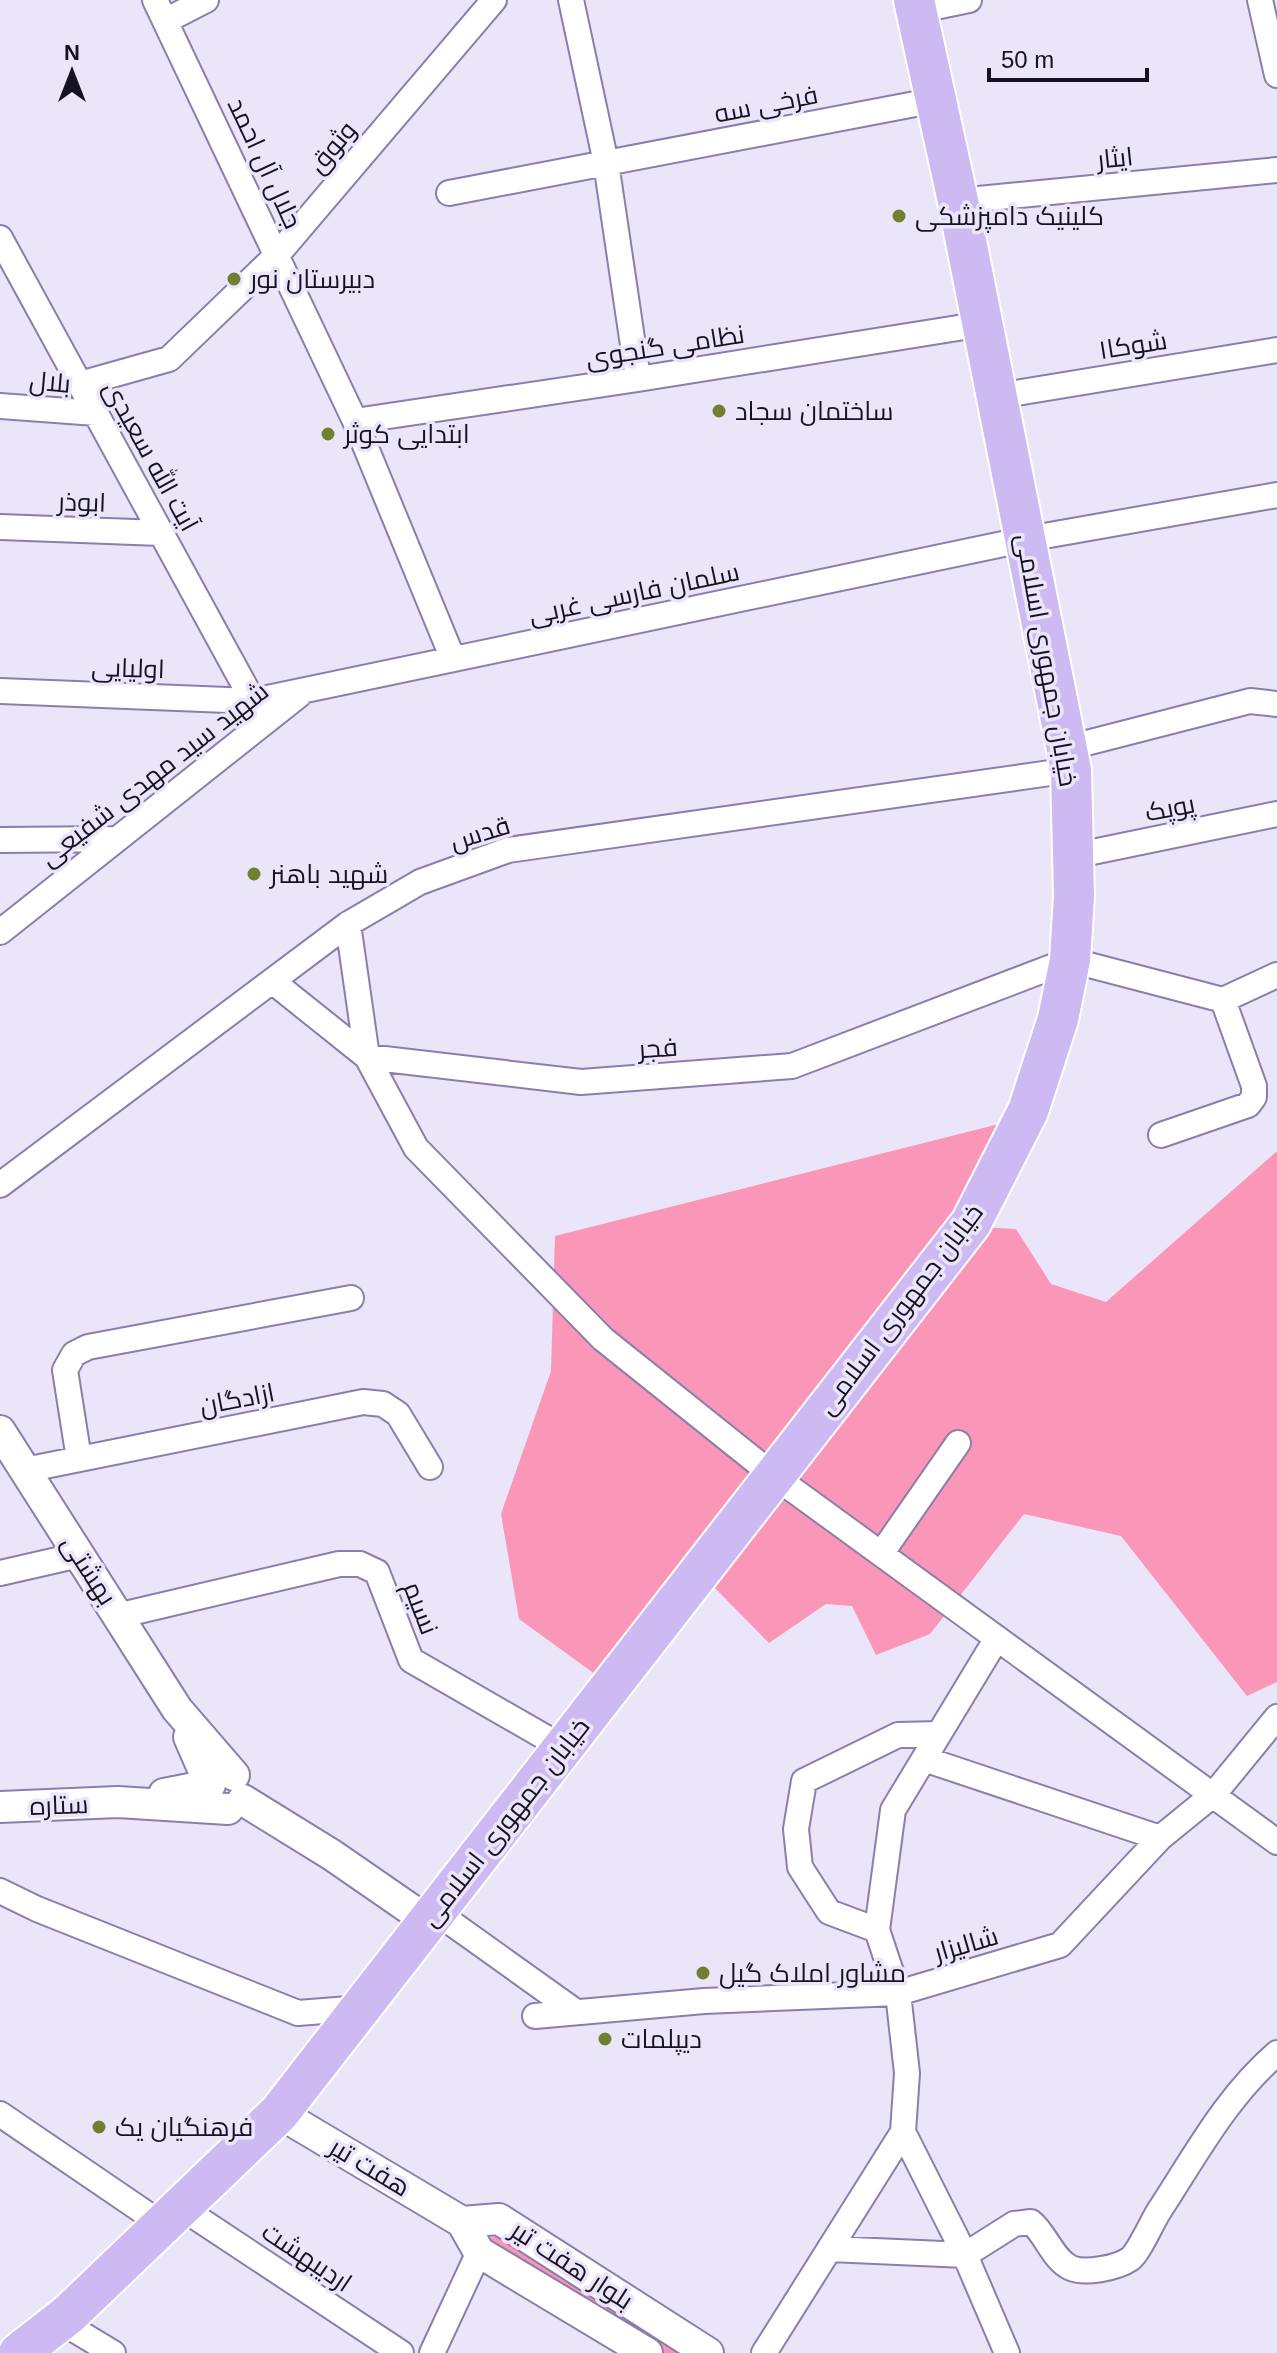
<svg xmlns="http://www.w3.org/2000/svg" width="1277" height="2353" viewBox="0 0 1277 2353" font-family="Arial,Cairo,sans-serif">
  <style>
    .green { fill: #fa96b7 }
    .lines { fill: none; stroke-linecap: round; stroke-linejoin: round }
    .minor-casing { stroke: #8c7dab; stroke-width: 28 }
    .tertiary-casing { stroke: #8c7dab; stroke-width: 34 }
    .primary-casing { stroke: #fff; stroke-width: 44 }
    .minor { stroke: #fff; stroke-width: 24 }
    .tertiary { stroke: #fff; stroke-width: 30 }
    .primary { stroke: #cebaf2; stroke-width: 40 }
    .poi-dot { fill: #71802f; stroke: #ebe5f9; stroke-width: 3 }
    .labels { text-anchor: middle; stroke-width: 7; stroke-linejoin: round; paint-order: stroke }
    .street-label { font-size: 26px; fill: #171122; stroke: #ebe5f9 }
    .poi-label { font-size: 26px; fill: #171122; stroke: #ebe5f9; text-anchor: start }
  </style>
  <rect width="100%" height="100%" fill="#ebe5f9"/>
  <!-- green -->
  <path class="green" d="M999 1124 969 1222 610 1685 519 1619 501 1514 551 1371 555 1236Z
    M1277 1151V1682L1247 1696 1121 1536 1024 1514 930 1634 876 1655 852 1606 826 1604 769 1643 707 1580 980 1227 1016 1229 1051 1284 1106 1302Z
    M509 2234 702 2353H648L465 2243Z"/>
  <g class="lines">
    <!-- minor casing -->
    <g class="minor-casing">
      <path id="minor" d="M155 0 355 421 453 659
        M571 0 606 163 638 379
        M1260 0 1277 75
        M916 11 969 0
        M167 20 206 0
        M449 193 936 100
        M958 201 1277 170
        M0 238 253 701
        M80 384 169 359 277 255 494 0
        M998 396 1277 350
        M0 406 96 413
        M355 421 638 379 983 324
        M0 527 161 533
        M0 691 253 701 1027 539 1277 495
        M1067 748 1250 701 1277 704
        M0 840 117 839
        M1073 856 1277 814
        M348 924 367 1057
        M0 932 299 695
        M272 981 367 1057 416 1148 603 1339 774 1476 1277 1842
        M367 1057 581 1082 792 1066 1070 960 1223 1000 1277 975
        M1161 1135 1248 1105 1254 1097V1086L1223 1000
        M0 1185 348 924 420 882 508 850 1071 770
        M79 1459 65 1370 74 1354 88 1347 351 1298
        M25 1470 363 1402 383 1404 398 1414 430 1467
        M881 1554 958 1443
        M0 1573 79 1555
        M117 1616 339 1564H360L377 1572 411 1660 562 1747
        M997 1638 893 1810 877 1930 898 1993 907 2073 903 2132 965 2255 1007 2353
        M924 1759 1160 1838
        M0 1891 37 1909 298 2013 361 2008
        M436 1912 576 2012
        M877 1930 829 1912 800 1867 796 1829 804 1781 898 1735 939 1734
        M535 2016 704 2001 898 1993 1060 1945 1160 1838 1214 1794 1277 1717
        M0 2114 163 2225
        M182 2208 401 2353
        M830 2249 965 2255 1014 2224 1031 2222C1046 2234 1053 2260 1071 2268 1085 2274 1117 2268 1130 2259 1139 2252 1152 2222 1159 2211 1195 2156 1226 2097 1277 2053
        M60 2321 113 2353
        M432 2353 479 2252
        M764 2353 903 2132"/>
    </g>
    <!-- tertiary casing -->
    <g class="tertiary-casing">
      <path id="tertiary" d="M0 1431 177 1709 234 1775
        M164 1794 210 1785 189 1737
        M243 1800 332 1855 429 1922
        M0 1807 118 1802 228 1809
        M279 2113 462 2222 479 2252 647 2353
        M462 2222 499 2219 708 2353"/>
    </g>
    <!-- primary casing -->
    <g class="primary-casing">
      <path id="primary" d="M19 2353 69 2314 279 2113 971 1223 1028 1111 1058 1019 1070 960 1074 896 1071 770 958 201 914 0"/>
    </g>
    <!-- minor -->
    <use href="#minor" class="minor"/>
    <!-- tertiary -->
    <use href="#tertiary" class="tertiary"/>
    <!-- primary -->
    <use href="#primary" class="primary"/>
  </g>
  <!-- markers -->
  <g class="poi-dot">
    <circle cx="899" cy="216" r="8"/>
    <circle cx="234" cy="279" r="8"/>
    <circle cx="719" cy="411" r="8"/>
    <circle cx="328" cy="434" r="8"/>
    <circle cx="254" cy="874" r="8"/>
    <circle cx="703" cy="1973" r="8"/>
    <circle cx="605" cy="2039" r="8"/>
    <circle cx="99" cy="2127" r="8"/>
  </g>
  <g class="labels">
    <!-- street labels -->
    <g class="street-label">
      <text transform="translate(766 104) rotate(-11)" y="9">فرخی سه</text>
      <text transform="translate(332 147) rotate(-50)" y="9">وثوق</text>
      <text transform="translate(1115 158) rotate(-6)" y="9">ایثار</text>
      <text transform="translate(265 163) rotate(65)" y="9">جلال آل احمد</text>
      <text transform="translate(1133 345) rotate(-9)" y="9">شوکا۱</text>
      <text transform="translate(665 346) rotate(-9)" y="9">نظامی گنجوی</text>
      <text transform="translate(50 382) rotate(5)" y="9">بلال</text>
      <text transform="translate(151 456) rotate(61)" y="9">آیت الله سعیدی</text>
      <text transform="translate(82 502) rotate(2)" y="9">ابوذر</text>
      <text transform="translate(634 593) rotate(-12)" y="9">سلمان فارسی غربی</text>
      <text transform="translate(1047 660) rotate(80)" y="9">خیابان جمهوری اسلامی</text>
      <text transform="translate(128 668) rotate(2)" y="9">اولیایی</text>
      <text transform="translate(154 774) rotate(-38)" y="9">شهید سید مهدی شفیعی</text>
      <text transform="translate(1170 808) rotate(-11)" y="9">پوپک</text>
      <text transform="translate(480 833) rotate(-17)" y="9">قدس</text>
      <text transform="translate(658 1048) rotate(-4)" y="9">فجر</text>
      <text transform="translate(900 1309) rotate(-53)" y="9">خیابان جمهوری اسلامی</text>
      <text transform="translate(237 1399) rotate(-11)" y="9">ازادگان</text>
      <text transform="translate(89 1570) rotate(57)" y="9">بهشتی</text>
      <text transform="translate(421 1608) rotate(69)" y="9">نسیم</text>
      <text transform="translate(59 1805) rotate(-2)" y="9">ستاره</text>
      <text transform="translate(505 1822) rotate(-52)" y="9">خیابان جمهوری اسلامی</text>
      <text transform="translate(966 1944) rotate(-16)" y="9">شالیزار</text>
      <text transform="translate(370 2167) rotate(31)" y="9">هفت تیر</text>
      <text transform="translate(307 2257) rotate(34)" y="9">اردیبهشت</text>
      <text transform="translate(572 2265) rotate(33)" y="9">بلوار هفت تیر</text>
    </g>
    <!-- poi labels -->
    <g class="poi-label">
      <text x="915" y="225">کلینیک دامپزشکی</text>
      <text x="250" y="288">دبیرستان نور</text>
      <text x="735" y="420">ساختمان سجاد</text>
      <text x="344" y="443">ابتدایی کوثر</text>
      <text x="270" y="883">شهید باهنر</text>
      <text x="719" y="1982">مشاور املاک گیل</text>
      <text x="621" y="2048">دیپلمات</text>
      <text x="115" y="2136">فرهنگیان یک</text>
    </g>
  </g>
  <!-- north arrow -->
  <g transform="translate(72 72)" stroke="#ebe5f9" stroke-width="6" paint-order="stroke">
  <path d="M0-6L14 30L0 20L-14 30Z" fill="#171122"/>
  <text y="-12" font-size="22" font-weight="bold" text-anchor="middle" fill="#171122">N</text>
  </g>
  <!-- scale -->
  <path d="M989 68v12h158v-12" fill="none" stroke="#171122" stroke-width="4"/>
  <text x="1001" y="68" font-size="24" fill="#171122" stroke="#ebe5f9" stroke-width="6" paint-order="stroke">50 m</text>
</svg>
